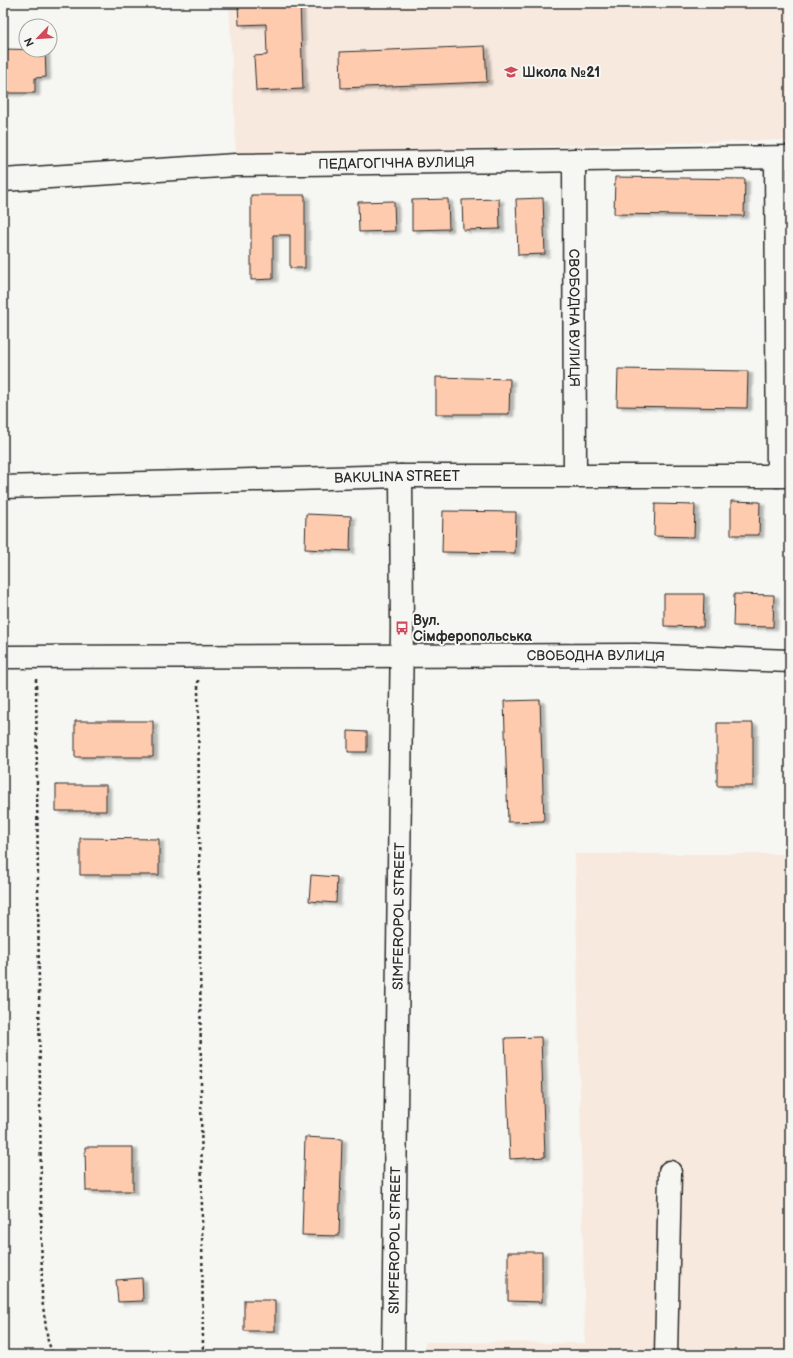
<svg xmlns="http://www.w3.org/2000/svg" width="793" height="1358" viewBox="0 0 793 1358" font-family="'Balsamiq Sans',sans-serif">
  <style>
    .built { fill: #f8e9de }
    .building { fill: #fecbae; stroke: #2b2b2b; filter: url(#shadow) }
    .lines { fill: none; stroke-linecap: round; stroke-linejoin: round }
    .minor-casing { stroke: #2b2b2b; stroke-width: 25 }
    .path { stroke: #2b2b2b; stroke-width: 2.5; stroke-dasharray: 3 3; stroke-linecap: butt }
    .minor { stroke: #f6f6f2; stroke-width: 22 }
    .labels { text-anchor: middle; stroke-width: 4; stroke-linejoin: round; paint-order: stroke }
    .poi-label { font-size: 14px; font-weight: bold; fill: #2b2b2b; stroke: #f6f6f2; text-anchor: start }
    .street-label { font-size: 14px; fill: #2b2b2b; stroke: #f6f6f2 }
  </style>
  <defs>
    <filter id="shadow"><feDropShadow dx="4.5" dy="2.5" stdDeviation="1" flood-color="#0004"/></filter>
  </defs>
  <rect width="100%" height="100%" fill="#f6f6f2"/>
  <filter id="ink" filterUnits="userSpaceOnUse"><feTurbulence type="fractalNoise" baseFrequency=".025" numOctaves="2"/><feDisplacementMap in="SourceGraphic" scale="8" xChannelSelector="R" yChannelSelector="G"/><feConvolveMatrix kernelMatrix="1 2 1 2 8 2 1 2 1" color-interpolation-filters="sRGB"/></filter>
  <g filter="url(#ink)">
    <!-- built -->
    <path class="built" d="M229 3H790V140L236 154Z
      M575 854H790V1355H424L425 1342 585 1343Z"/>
    <!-- building -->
    <path class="building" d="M238 3H300L303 89 256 91 254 56 267 55 266 24 239 25Z
      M485 46 487 82 341 88 340 52Z
      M3 49 45 50 46 77 35 78V93H3Z
      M615 177 745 179 744 216 614 214Z
      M251 195H305V268H290V235H273V279L251 280Z
      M543 198 545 254 518 255 516 199Z
      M448 199 449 229 412 230V200Z
      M499 199 500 229 463 230 462 200Z
      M394 201 395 231 359 232 358 202Z
      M618 369 748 371 747 408 617 406Z
      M436 377 510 379 509 414H436Z
      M731 501 760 502 759 535H731Z
      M655 504 695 505 694 537 654 536Z
      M443 511 516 512 515 553 442 552Z
      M306 514 351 516 350 551 305 549Z
      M664 594H704L703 627 664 626Z
      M734 594 774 595 773 627 733 626Z
      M540 700 544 821 508 822 504 701Z
      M75 721H153V757H75Z
      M717 723H753V786H717Z
      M348 731 367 732V752H348Z
      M56 785H106V811H56Z
      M80 838 159 839V875H80Z
      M311 875 337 877 336 903 309 901Z
      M541 1037 545 1157 510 1159 505 1038Z
      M305 1137 342 1139 339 1236 302 1235Z
      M85 1147H133V1191H86Z
      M508 1252H542V1302L508 1301Z
      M142 1278 143 1301 118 1302 116 1280Z
      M244 1300H275V1331H244Z"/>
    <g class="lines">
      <!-- minor casing -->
      <g class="minor-casing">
        <g id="minor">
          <path d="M776 158 778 476"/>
          <path id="s1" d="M574 160 575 476"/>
          <path id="s2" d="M3 180 236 165 790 157"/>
          <path id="s3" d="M3 487 401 476H790"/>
          <path id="s4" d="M3 657 636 655 790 661"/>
          <path id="s5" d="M393 1355 402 628 401 476"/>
          <path d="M666 1355 670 1172"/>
        </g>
      </g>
      <!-- path -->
      <path class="path" d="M36 679 42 1299 48 1341 53 1355
        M198 680 203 1355"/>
      <!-- minor -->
      <use href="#minor" class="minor"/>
    </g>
  </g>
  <!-- icons -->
  <defs>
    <g id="school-bare" transform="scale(1.08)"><path d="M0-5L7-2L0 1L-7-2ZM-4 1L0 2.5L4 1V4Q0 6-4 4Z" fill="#d1495b" stroke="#f6f6f2" stroke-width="2.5" paint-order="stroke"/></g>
    <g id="bus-bare" transform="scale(1.08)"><path d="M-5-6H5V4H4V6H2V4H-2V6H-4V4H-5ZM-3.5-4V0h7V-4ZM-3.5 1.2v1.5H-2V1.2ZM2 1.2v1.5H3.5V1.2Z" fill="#d1495b" stroke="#f6f6f2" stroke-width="2.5" paint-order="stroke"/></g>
  </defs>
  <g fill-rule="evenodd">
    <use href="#school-bare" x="511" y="72"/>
    <use href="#bus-bare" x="402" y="628"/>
  </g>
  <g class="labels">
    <!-- poi labels -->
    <g class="poi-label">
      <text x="522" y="77">Школа №21</text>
      <text x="413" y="625">Вул.<tspan x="413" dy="16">Сімферопольська</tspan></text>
    </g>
    <!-- street labels -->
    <g class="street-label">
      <text dy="5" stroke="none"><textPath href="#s2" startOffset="394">ПЕДАГОГІЧНА ВУЛИЦЯ</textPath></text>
      <text dy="5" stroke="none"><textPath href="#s1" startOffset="158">СВОБОДНА ВУЛИЦЯ</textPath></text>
      <text dy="5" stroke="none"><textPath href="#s3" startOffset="394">BAKULINA STREET</textPath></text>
      <text dy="5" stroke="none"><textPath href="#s4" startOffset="593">СВОБОДНА ВУЛИЦЯ</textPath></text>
      <text dy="5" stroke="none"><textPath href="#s5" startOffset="439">SIMFEROPOL STREET</textPath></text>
      <text dy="5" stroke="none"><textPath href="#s5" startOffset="115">SIMFEROPOL STREET</textPath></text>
    </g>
  </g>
  <!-- margin -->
  <rect width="793" height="1358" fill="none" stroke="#f6f6f2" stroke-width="16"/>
  <rect x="8" y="8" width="777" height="1342" fill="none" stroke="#2b2b2b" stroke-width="1.5" filter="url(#ink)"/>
  <!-- north arrow -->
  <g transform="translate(38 38) rotate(245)"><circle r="19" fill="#f6f6f2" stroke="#a5a5a2"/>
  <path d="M0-3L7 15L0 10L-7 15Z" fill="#d1495b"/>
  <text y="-6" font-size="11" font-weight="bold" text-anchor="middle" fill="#2b2b2b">N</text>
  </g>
</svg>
